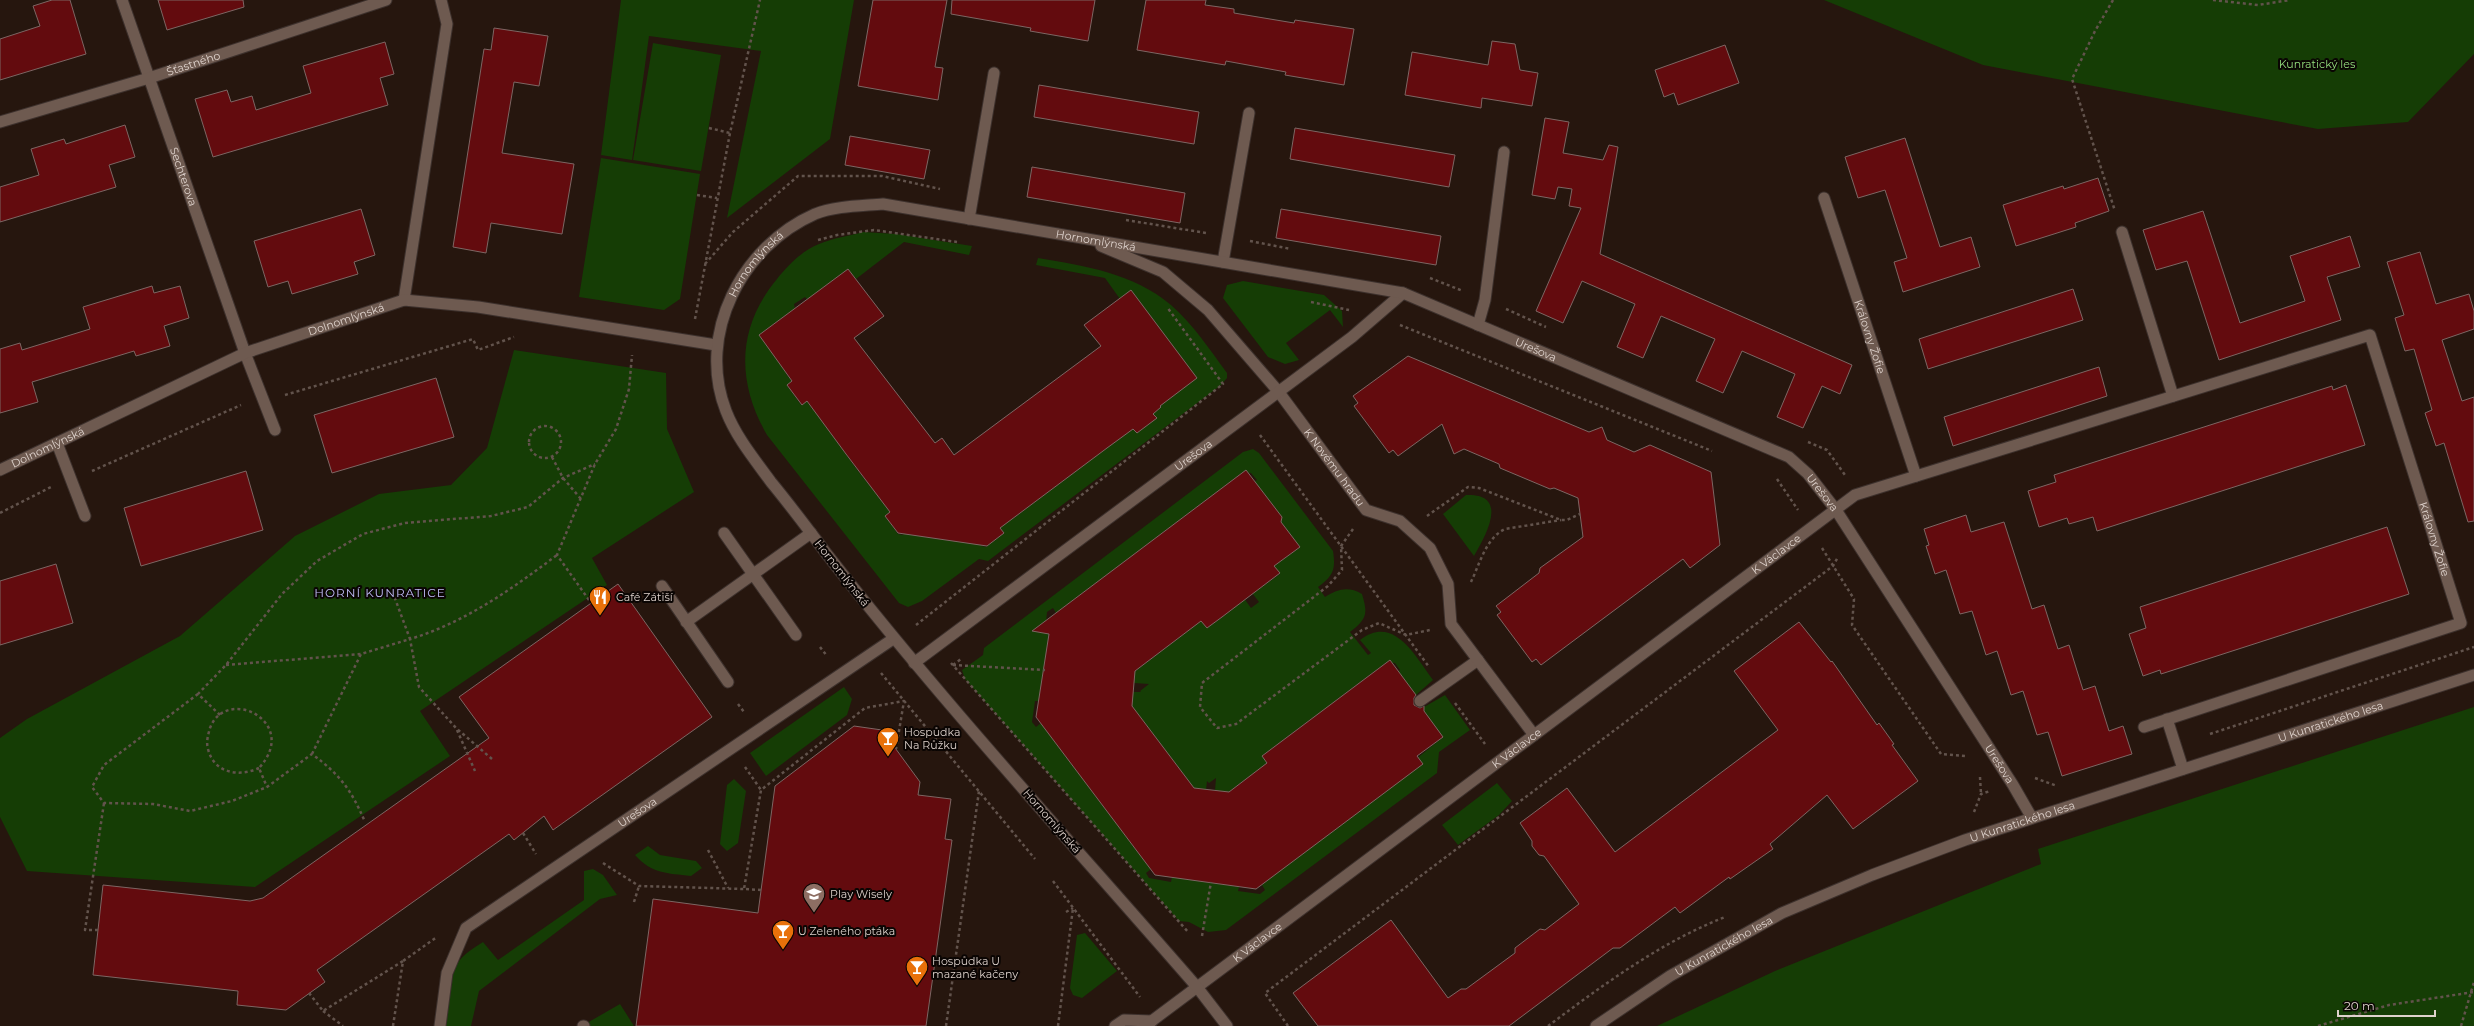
<svg xmlns="http://www.w3.org/2000/svg" width="2474" height="1026" viewBox="0 0 2474 1026" font-family="Montserrat,sans-serif">
  <style>
    .green { fill: #153d05 }
    .building { fill: #630b0e; stroke: #7d6663 }
    .lines { fill: none; stroke-linecap: round; stroke-linejoin: round }
    .service-casing { stroke: #3d312d; stroke-width: 13 }
    .minor-casing { stroke: #3d312d; stroke-width: 13 }
    .tertiary-casing { stroke: #3d312d; stroke-width: 13 }
    .path { stroke: #62534c; stroke-width: 2.5; stroke-dasharray: 3 3; stroke-linecap: butt }
    .service { stroke: #6e5a50; stroke-width: 11 }
    .minor { stroke: #6e5a50; stroke-width: 11 }
    .tertiary { stroke: #6e5a50; stroke-width: 11 }
    .labels { text-anchor: middle; stroke-width: 4; stroke-linejoin: round; paint-order: stroke }
    .street-label { font-size: 11px; fill: #ded2cc; stroke: #0a0503 }
    .park-label { font-size: 11px; fill: #94df7d; stroke: #0a0503 }
    .poi-label { font-size: 11px; fill: #ded2cc; stroke: #0a0503; text-anchor: start }
    .neighbourhood-label { font-size: 12px; letter-spacing: 1px; fill: #c1bdf7; stroke: #0a0503 }
  </style>
  <rect width="100%" height="100%" fill="#26160e"/>
  <!-- green -->
  <path class="green" d="M621 0H854L830 139 727 218 761 51 649 36 632 160 601 155Z
    M1824 0H2474V54L2408 122 2318 129 1983 65Z
    M653 43 721 55 701 171 633 160Z
    M601 158 700 174 680 299 664 310 579 297Z
    M863 232 896 234 972 246 969 255 904 242 856 279 848 269 808 300 805 297 794 304 795 309 759 335 788 372 786 374 792 381 787 385 801 405 807 401 812 409 815 408C838 443 862 481 892 510L885 516 898 534 903 535 904 532 930 538 981 543V546L986 547 1004 533 999 526 1014 518 1133 428 1137 433 1156 418 1153 414 1161 407 1120 299 1105 278 1036 265 1038 258C1085 266 1133 273 1171 305 1193 324 1210 350 1227 373V378L1221 385 988 561 979 559 922 601 908 607 899 603 767 435C736 381 737 327 777 279 787 266 803 250 819 244 833 238 849 236 863 232Z
    M1243 281 1324 295 1342 311 1343 327 1330 310 1286 343 1299 360 1285 364 1268 357 1223 298 1227 285Z
    M514 350 666 373 667 429 694 492 592 558 607 585 420 711 450 756 255 887 27 871 0 817V738L27 719 180 636 295 536 379 494 451 485 487 448Z
    M1253 449 1259 453 1333 551C1336 570 1333 576 1318 587L1325 597C1338 589 1348 586 1362 594 1368 614 1367 619 1350 632L1368 655 1371 653 1360 640C1394 614 1415 656 1433 680L1416 695 1407 694 1396 673 1400 670 1395 663 1387 662 1336 700 1318 725 1312 718 1263 755 1267 763 1221 798 1215 791 1216 778 1209 783 1207 781 1206 790 1199 795 1126 698 1133 692H1141L1140 691 1149 684 1134 683 1129 676 1201 621 1207 628 1232 610 1241 594 1251 608 1259 602 1249 589 1251 587 1255 592 1280 574 1274 566 1300 547 1285 528 1280 525 1282 517 1273 505 1264 504 1252 483 1257 480 1251 473 1243 472 1056 613 1053 608 1047 612 1045 633 1049 634 1039 701H1035L1032 722 1036 727 1041 723 1114 821 1139 840 1132 845 1151 869 1146 873 1149 878 1171 882 1172 877 1239 887 1238 891 1260 894 1265 890 1262 885 1443 737 1428 718 1423 715 1424 707 1445 695 1470 730 1439 752 1437 773 1226 930 1208 932 1189 922 1179 921 965 679 962 670 983 655 984 648 1243 452Z
    M1466 495C1510 493 1486 535 1474 556L1443 514Z
    M844 687 852 699 847 715 766 776 750 753Z
    M2474 707V1026H1657L1775 971 2041 864 2038 849Z
    M734 779 746 791 738 843 727 851 720 844 727 785Z
    M1497 783 1512 801 1499 815 1458 845 1442 825Z
    M648 846 660 855 696 861 702 868 691 876C667 873 652 874 635 855Z
    M593 869 603 875 617 895 600 899 479 991 471 1026H445C447 1010 448 977 457 964 463 954 474 948 483 942L498 960 584 900V871Z
    M1085 933 1117 971 1082 998 1073 995 1070 988 1077 935Z
    M620 1004 634 1026H590L587 1023Z"/>
  <!-- building -->
  <path class="building" d="M52 0H70L86 54 0 80V39L40 26 33 6Z
    M158 0H243L244 7 167 30Z
    M873 0H947L935 67 943 68 938 100 858 86Z
    M952 0H1095L1088 41 1030 31 1031 28 951 14Z
    M1146 0H1206L1205 5 1234 9V13L1294 23 1295 20 1354 29 1344 85 1285 75 1286 72 1226 61 1225 65 1137 50Z
    M494 28 548 36 539 86 514 82 502 153 574 164 562 234 491 223 486 253 453 247 484 49 491 50Z
    M1492 41 1515 44 1520 70 1538 73 1532 106 1482 98 1481 108 1405 95 1412 52 1488 65Z
    M385 42 394 74 380 78 388 105 213 157 195 99 227 90 231 102 252 96 256 110 311 93 303 66Z
    M1725 45 1739 83 1678 105 1674 93 1664 97 1655 70Z
    M1039 85 1199 112 1194 144 1034 117Z
    M1545 118 1569 122 1563 153 1603 160 1609 145 1618 147 1600 254 1852 365 1840 394 1822 386 1803 428 1777 417 1795 374 1742 351 1723 393 1696 381 1715 339 1661 316 1643 358 1617 347 1635 304 1582 281 1563 323 1536 311 1581 208 1569 206 1572 189 1558 187 1555 199 1532 195Z
    M125 125 135 157 109 165 116 187 0 222V187L39 175 31 149 64 139 66 144Z
    M1295 128 1455 155 1449 187 1290 159Z
    M850 136 930 150 924 179 845 165Z
    M1905 138 1940 247 1971 237 1980 267 1903 292 1894 262 1907 258 1885 190 1858 198 1845 157Z
    M1032 167 1185 193 1180 223 1027 197Z
    M2098 178 2109 211 2075 223 2076 227 2016 246 2003 205 2063 186 2064 189Z
    M361 209 375 255 354 262 358 274 292 294 288 281 268 287 254 241Z
    M1281 209 1441 236 1436 265 1276 238Z
    M2203 211 2240 323 2305 301 2290 256 2350 236 2360 267 2327 277 2341 320 2219 360 2187 261 2156 270 2143 230Z
    M2420 252 2436 304 2469 294 2474 311V329L2442 340 2462 401 2474 397V521L2468 522 2444 443 2436 446 2425 413 2432 410 2414 349 2405 351 2395 318 2404 315 2387 262Z
    M848 269 884 316 854 338 935 443 942 438 954 455 1101 346 1084 325 1131 290 1197 378 1160 406 1161 407 1153 414 1157 418 1137 433 1133 429 1107 448 1000 528 1004 533 987 546 898 533 885 516 890 512 846 454 807 401 802 405 787 385 792 381 759 335Z
    M152 286 154 293 180 286 189 318 164 326 170 346 136 356 134 351 32 382 38 402 0 413V349L20 343 22 350 90 329 83 307Z
    M2073 289 2083 320 1928 369 1919 339Z
    M1408 356 1589 432 1602 427 1607 440 1634 452 1650 445 1711 472 1720 545 1690 568 1683 559 1541 665 1536 659 1532 662 1497 615 1501 612 1496 606 1539 573 1540 568 1583 537 1578 498 1554 488 1550 489 1500 468 1499 464 1464 449 1454 454 1442 424 1398 456 1393 450 1389 453 1354 406 1358 403 1353 396Z
    M2099 367 2107 396 1953 446 1944 417Z
    M436 378 454 437 332 473 314 415Z
    M2346 385 2365 445 2097 531 2093 517 2069 524 2067 518 2039 527 2028 491 2056 482 2054 475 2332 386 2333 390Z
    M1246 470 1282 517 1281 522 1300 547 1274 566 1280 573 1222 617 1207 628 1201 621 1135 671 1132 706 1194 788 1229 792 1267 763 1262 756 1390 660 1416 695 1414 698V705L1420 708 1424 706V711L1443 737 1417 756 1423 764 1256 889 1155 875 1036 717 1049 634 1032 631Z
    M246 471 263 530 141 566 124 508Z
    M1966 515 1971 532 2004 522 2032 609 2044 605 2058 649 2069 645 2083 690 2095 686 2109 731 2123 726 2132 754 2062 776 2048 732 2037 735 2023 691 2011 695 1997 651 1986 655 1972 611 1960 614 1946 570 1935 574 1926 546 1929 545 1924 529Z
    M2387 527 2409 594 2161 674 2160 670 2143 676 2129 634 2146 628 2140 607Z
    M56 564 73 623 0 645V581Z
    M618 584 712 717 553 830 544 816 514 840 509 834 317 970 325 982 286 1010 237 1005 238 991 93 975 103 885 250 901 263 898 489 738 459 697Z
    M1799 622 1831 662 1832 661 1877 725 1879 723 1894 744 1892 745 1918 781 1853 829 1827 795 1770 844 1773 849 1730 879 1729 877 1680 913 1675 907 1620 948H1613L1509 1026H1318L1293 993 1391 920 1448 998 1461 989H1466L1515 953V948L1540 929 1545 930 1579 904 1544 856 1539 855 1532 846V841L1520 823 1567 788 1615 852 1778 730 1734 671Z
    M854 726 882 730 920 782 918 795 951 799 945 839 952 840 926 1026H636L653 899 758 913 775 786Z"/>
  <g class="lines">
    <!-- service casing -->
    <g class="service-casing">
      <path id="service" d="M245 353 275 430
        M57 443 85 516
        M724 533 796 635
        M662 586 728 682
        M686 622 811 533
        M1420 701 1478 660
        M2167 719 2183 769
        M583 1026H584
        M1115 1026 1124 1020 1152 1021"/>
    </g>
    <!-- minor casing -->
    <g class="minor-casing">
      <g id="minor">
        <path id="s1" d="M122 0 245 353"/>
        <path id="s2" d="M0 122 149 78 386 0"/>
        <path id="s3" d="M1824 198 1916 476"/>
        <path d="M969 219 994 73"/>
        <path d="M2122 232 2173 396"/>
        <path id="s4" d="M1101 246 1163 272 1208 310 1278 391 1366 510 1400 521 1430 548 1448 584 1451 624 1534 735"/>
        <path d="M1223 262 1249 113"/>
        <path d="M404 300 447 24 441 0"/>
        <path d="M1478 325 1485 300 1504 152"/>
        <path id="s5" d="M0 470 245 353 404 300 478 307 716 345"/>
        <path id="s6" d="M914 663 1352 337 1403 293"/>
        <path id="s7" d="M440 1026 447 973 466 928 893 639"/>
        <path id="s8" d="M1145 1026 1855 495 2370 335 2461 623 2144 727"/>
        <path id="s9" d="M1227 1026 1197 987C1072 843 943 703 826 553 808 529 790 505 771 482 755 460 736 437 726 411 696 334 742 246 815 214 835 206 861 206 883 204L1403 293 1789 457 1808 474 1836 510 2013 785 2032 818"/>
      </g>
    </g>
    <!-- tertiary casing -->
    <g class="tertiary-casing">
      <g id="tertiary">
        <path id="s10" d="M1596 1026 1670 976 1782 913 1872 875 1965 840 2474 675"/>
      </g>
    </g>
    <!-- path -->
    <path class="path" d="M2113 0 2095 31 2072 79 2115 211
      M2213 0 2258 5 2290 0
      M709 128 730 133
      M697 195 717 198
      M1126 220 1206 233
      M818 240 837 235 874 230 957 242
      M1250 241 1291 249
      M705 264 733 232 798 176H882L940 189
      M1430 278 1463 291
      M1311 302 1349 310
      M1506 309 1546 327
      M695 319 730 133 760 0
      M1400 325 1712 451
      M285 395 473 339 478 350 514 337
      M529 442a16 16 0 1 1 32 0a16 16 0 1 1-32 0Z
      M1260 435 1429 667
      M1808 442 1827 450 1845 475
      M552 457 563 478 581 499
      M92 471 241 405
      M1777 479 1798 510
      M0 513 51 487
      M1427 516 1468 487 1479 488 1561 520H1567L1580 514
      M1353 529 1341 546 1342 570 1328 586 1202 683 1200 707 1217 728 1236 724 1362 630 1379 623 1406 635 1430 630
      M1822 548 1854 599 1852 625 1941 754 1966 756
      M1471 582C1480 563 1486 538 1505 529L1561 520
      M589 600 557 555 595 464 616 429 629 389 632 355
      M916 625 1223 384 1167 307
      M820 647 827 656
      M951 663 1189 933
      M226 665 361 654 410 639 393 593
      M953 665 961 659
      M953 665 1045 670
      M881 673 1035 859
      M198 694 104 765 92 787 104 803 153 804 190 811 232 801 267 787 312 754C340 775 351 789 365 822
      M1455 703 1485 744
      M738 704 744 712
      M220 715 198 694 226 665 282 594 317 561 363 534 405 523 491 516 528 507 563 478 595 464
      M457 730 475 771
      M2210 734 2474 647
      M312 754 361 654
      M492 759 456 728 419 687 410 639C464 623 512 589 557 555
      M745 767 761 790
      M259 768C240 777 214 774 208 749 206 742 208 735 210 728 226 685 301 722 259 768L267 787
      M1980 777 1981 794
      M2035 778 2057 786
      M1974 812 1981 794 1990 791
      M523 833 536 854
      M708 850 728 888
      M603 863 639 886 744 889
      M1053 881 1140 997
      M761 890 744 889 761 790 865 708 904 701 896 749
      M634 902 639 886
      M1066 912 1073 908
      M98 930H85L104 803
      M1202 936 1211 882
      M309 993 323 1011 403 961
      M323 1011 343 1026
      M393 1026 403 961 437 937
      M946 1026 979 791
      M1058 1026 1073 908
      M1288 1026 1265 993 1833 566 1838 557
      M1548 1026C1603 985 1661 942 1725 917
      M2318 1026 2389 1005 2474 992
      M2461 1026 2474 982"/>
    <!-- service -->
    <use href="#service" class="service"/>
    <!-- minor -->
    <use href="#minor" class="minor"/>
    <!-- tertiary -->
    <use href="#tertiary" class="tertiary"/>
  </g>
  <!-- icons -->
  <defs>
    <g id="restaurant-pin" transform="scale(1.15)"><path d="M0 17L-7.5 6A9.5 9.5 0 1 1 7.5 6Z" fill="#e8710a" stroke="#0a0503"/><path d="M-5-6h1v4h1v-4h1v4h1v-4h1v5L-1.5 .5V6h-2V.5L-5-1ZM5-6V6H3V1.5H1.5Q1.5-4 5-6Z" fill="#fff"/></g>
    <g id="bar-pin" transform="scale(1.15)"><path d="M0 17L-7.5 6A9.5 9.5 0 1 1 7.5 6Z" fill="#e8710a" stroke="#0a0503"/><path d="M-6-5H6L.8 .8V4.5H3.5V6h-7V4.5H-.8V.8Z" fill="#fff"/></g>
    <g id="school-pin" transform="scale(1.15)"><path d="M0 17L-7.5 6A9.5 9.5 0 1 1 7.5 6Z" fill="#8d6e63" stroke="#0a0503"/><path d="M0-5L7-2L0 1L-7-2ZM-4 1L0 2.5L4 1V4Q0 6-4 4Z" fill="#fff"/></g>
  </defs>
  <g fill-rule="evenodd">
    <use href="#restaurant-pin" x="600" y="597"/>
    <use href="#bar-pin" x="888" y="738"/>
    <use href="#school-pin" x="814" y="894"/>
    <use href="#bar-pin" x="783" y="931"/>
    <use href="#bar-pin" x="917" y="967"/>
  </g>
  <g class="labels">
    <!-- street labels -->
    <g class="street-label">
      <text dy="4" stroke="none"><textPath href="#s2" startOffset="202">Šťastného</textPath></text>
      <text dy="4" stroke="none"><textPath href="#s1" startOffset="187">Sechterova</textPath></text>
      <text dy="4" stroke="none"><textPath href="#s9" startOffset="1317">Hornomlýnská</textPath></text>
      <text dy="4" stroke="none"><textPath href="#s9" startOffset="953">Hornomlýnská</textPath></text>
      <text dy="4" stroke="none"><textPath href="#s5" startOffset="378">Dolnomlýnská</textPath></text>
      <text dy="4" stroke="none"><textPath href="#s3" startOffset="146">Královny Žofie</textPath></text>
      <text dy="4" stroke="none"><textPath href="#s9" startOffset="1773">Urešova</textPath></text>
      <text dy="4" stroke="none"><textPath href="#s5" startOffset="53">Dolnomlýnská</textPath></text>
      <text dy="4" stroke="none"><textPath href="#s6" startOffset="348">Urešova</textPath></text>
      <text dy="4" stroke="none"><textPath href="#s4" startOffset="328">K Novému hradu</textPath></text>
      <text dy="4" stroke="none"><textPath href="#s9" startOffset="2097">Urešova</textPath></text>
      <text dy="4" stroke="none"><textPath href="#s8" startOffset="1640">Královny Žofie</textPath></text>
      <text dy="4" stroke="none"><textPath href="#s8" startOffset="788">K Václavce</textPath></text>
      <text transform="translate(842 573) rotate(52)" y="4">Hornomlýnská</text>
      <text dy="4" stroke="none"><textPath href="#s10" startOffset="799">U Kunratického lesa</textPath></text>
      <text dy="4" stroke="none"><textPath href="#s8" startOffset="464">K Václavce</textPath></text>
      <text dy="4" stroke="none"><textPath href="#s9" startOffset="2421">Urešova</textPath></text>
      <text dy="4" stroke="none"><textPath href="#s7" startOffset="309">Urešova</textPath></text>
      <text transform="translate(1052 821) rotate(49)" y="4">Hornomlýnská</text>
      <text dy="4" stroke="none"><textPath href="#s10" startOffset="475">U Kunratického lesa</textPath></text>
      <text dy="4" stroke="none"><textPath href="#s8" startOffset="140">K Václavce</textPath></text>
      <text dy="4" stroke="none"><textPath href="#s10" startOffset="151">U Kunratického lesa</textPath></text>
    </g>
    <!-- park labels -->
    <g class="park-label">
      <text x="2317" y="68">Kunratický les</text>
    </g>
    <!-- poi labels -->
    <g class="poi-label">
      <text x="616" y="601">Café Zátiší</text>
      <text x="904" y="736">Hospůdka<tspan x="904" dy="13">Na Růžku</tspan></text>
      <text x="830" y="898">Play Wisely</text>
      <text x="798" y="935">U Zeleného ptáka</text>
      <text x="932" y="965">Hospůdka U<tspan x="932" dy="13">mazané kačeny</tspan></text>
    </g>
    <!-- neighbourhood labels -->
    <g class="neighbourhood-label">
      <text x="380" y="597">HORNÍ KUNRATICE</text>
    </g>
  </g>
  <!-- scale -->
  <path d="M2338 1010v6h97v-6" fill="none" stroke="#ded2cc" stroke-width="2"/>
  <text x="2344" y="1010" font-size="12" fill="#ded2cc" stroke="#0a0503" stroke-width="3" paint-order="stroke">20 m</text>
</svg>
